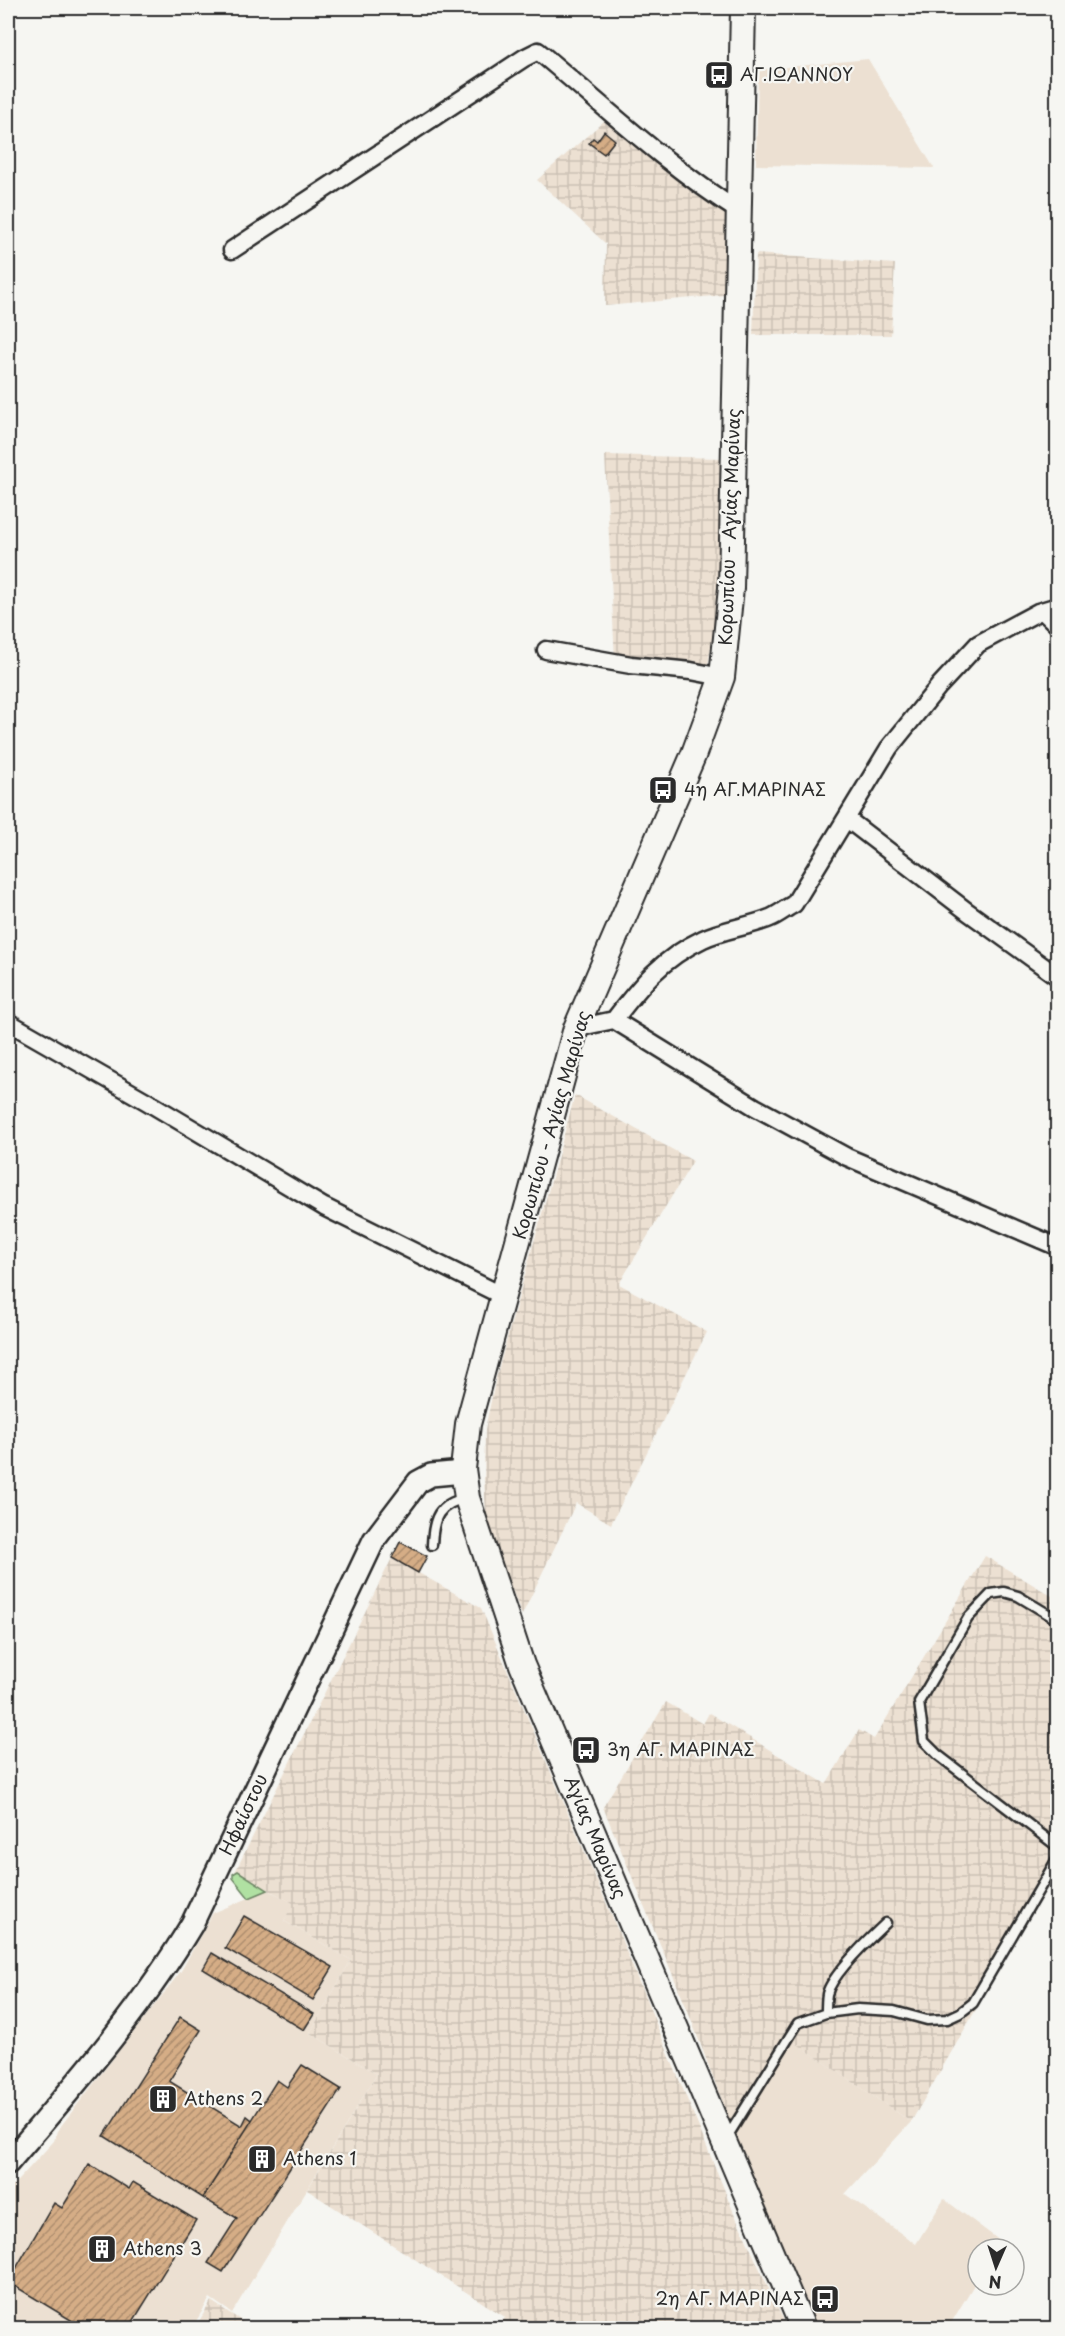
<svg xmlns="http://www.w3.org/2000/svg" width="1065" height="2336" viewBox="0 0 1065 2336" font-family="'Playpen Sans',sans-serif">
  <style>
    .built { fill: #ece0d2 }
    .industrial { fill: url(#industrial-grid) }
    .green { fill: #b0e1a2; stroke: #6e8666; stroke-width: 1.5 }
    .building { fill: url(#building-hatch); stroke: #2b2b2b; stroke-width: 1.5 }
    .lines { fill: none; stroke-linecap: round; stroke-linejoin: round }
    .service-casing { stroke: #2b2b2b; stroke-width: 13 }
    .minor-casing { stroke: #2b2b2b; stroke-width: 21 }
    .tertiary-casing { stroke: #2b2b2b; stroke-width: 26 }
    .secondary-casing { stroke: #2b2b2b; stroke-width: 28 }
    .service { stroke: #f6f6f2; stroke-width: 8 }
    .minor { stroke: #f6f6f2; stroke-width: 16 }
    .tertiary { stroke: #f6f6f2; stroke-width: 21 }
    .secondary { stroke: #f6f6f2; stroke-width: 24 }
    .labels { text-anchor: middle; stroke-width: 4.5; stroke-linejoin: round; paint-order: stroke }
    .poi-label { font-size: 18px; fill: #2b2b2b; stroke: #f6f6f2; text-anchor: start }
    .street-label { font-size: 18px; fill: #2b2b2b; stroke: #f6f6f2 }
  </style>
  <defs>
    <pattern id="industrial-grid" width="8" height="8" patternUnits="userSpaceOnUse" patternTransform="scale(1.5)"><rect width="8" height="8" fill="#ece0d2"/><path d="M0 4h8M4 0v8" fill="none" stroke="#cbc0b4"/></pattern>
    <pattern id="building-hatch" width="6" height="6" patternUnits="userSpaceOnUse" patternTransform="scale(1.5)"><rect width="6" height="6" fill="#d5ad86"/><path d="M-1 1l2-2M0 6l6-6M5 7l2-2" fill="none" stroke="#ad8d6e"/></pattern>
  </defs>
  <rect width="100%" height="100%" fill="#f6f6f2"/>
  <filter id="ink" filterUnits="userSpaceOnUse"><feTurbulence type="fractalNoise" baseFrequency=".0167" numOctaves="2"/><feDisplacementMap in="SourceGraphic" scale="12" xChannelSelector="R" yChannelSelector="G"/><feConvolveMatrix kernelMatrix="1 2 1 2 8 2 1 2 1" color-interpolation-filters="sRGB"/></filter>
  <g filter="url(#ink)">
    <!-- built -->
    <path class="built" d="M868 59 934 168 756 165 758 70Z
      M268 1890 294 1903 284 1921 351 1960 310 2033 377 2074 232 2313 210 2298 192 2328H8V2191L54 2141 57 2131 181 1971 213 1913Z
      M786 2036 911 2122 845 2194 916 2244 944 2199 1000 2241 995 2249H978V2278L948 2328H816L731 2124Z"/>
    <!-- industrial -->
    <path class="industrial" d="M604 121 696 195 728 216 725 295 605 306 606 244 537 180Z
      M756 254 895 264 891 335H753Z
      M605 455 721 458 718 580 713 635 707 670 615 661Z
      M575 1095 693 1161 619 1284 707 1332 611 1524 576 1503 522 1615 499 1557 486 1514 484 1479 485 1429 496 1378Z
      M985 1556 1057 1599V1869L911 2122 787 2037 731 2124 687 2009 603 1807 666 1702 703 1724 709 1713 826 1784 859 1730 874 1739Z
      M392 1558 481 1608 613 1919 734 2213 787 2328H499L505 2317 307 2190 377 2074 310 2033 351 1960 284 1921 293 1903 235 1872Z
      M211 2301 248 2325 249 2328H195Z"/>
    <!-- green -->
    <path class="green" d="M238 1871 268 1890 249 1898 233 1878V1874Z"/>
    <!-- building -->
    <path class="building" d="M604 131 615 140 604 154 589 143 593 138 597 141Z
      M400 1542 427 1556 418 1573 392 1558Z
      M244 1916 333 1967 313 2000 225 1948Z
      M212 1953 314 2014 304 2030 203 1969Z
      M180 2017 201 2030 169 2081 242 2126 247 2116 252 2120 203 2198 104 2136Z
      M302 2065 341 2089 223 2272 208 2263 237 2218 203 2198 277 2080 287 2087Z
      M89 2164 129 2189 133 2182 196 2220 129 2328H84L8 2282 54 2203 62 2208Z"/>
    <g class="lines">
      <!-- service casing -->
      <g class="service-casing">
        <path id="service" d="M1038 612 1058 631
          M432 1545C433 1518 438 1504 466 1498
          M1058 1620 1018 1596 1004 1592 991 1594 968 1618 919 1702 924 1741 938 1755 1058 1847
          M826 2013C826 2007 826 2000 827 1994 832 1974 870 1938 886 1923
          M726 2139 798 2023 826 2013 858 2009 894 2011 927 2020 947 2019 960 2013 973 2003 1058 1857"/>
      </g>
      <!-- minor casing -->
      <g class="minor-casing">
        <path id="minor" d="M232 250 524 58 538 51C604 106 667 166 740 212
          M546 650 631 665 691 671 722 677
          M847 819 968 912 1058 977
          M614 1020 755 1107 847 1157 1058 1247
          M8 1022 146 1101 324 1207 503 1296
          M576 1028 614 1020C641 985 661 959 703 939 724 929 748 927 770 918 778 915 786 908 794 904L889 748 939 686 978 644 1038 612 1058 606"/>
      </g>
      <!-- tertiary casing -->
      <g class="tertiary-casing">
        <g id="tertiary">
          <path id="s1" d="M8 2163C73 2087 140 2011 192 1924L374 1540 418 1482 431 1475 463 1472"/>
        </g>
      </g>
      <!-- secondary casing -->
      <g class="secondary-casing">
        <g id="secondary">
          <path id="s2" d="M743 8 731 588 722 677 693 756 576 1028 468 1424 463 1469 467 1498 522 1665 803 2328"/>
        </g>
      </g>
      <!-- service -->
      <use href="#service" class="service"/>
      <!-- minor -->
      <use href="#minor" class="minor"/>
      <!-- tertiary -->
      <use href="#tertiary" class="tertiary"/>
      <!-- secondary -->
      <use href="#secondary" class="secondary"/>
    </g>
  </g>
  <!-- icons -->
  <defs>
    <g id="bus-square" transform="scale(1.5)"><rect x="-9" y="-9" width="18" height="18" rx="4" fill="#2b2b2b" stroke="#f6f6f2"/><path d="M-5-6H5V4H4V6H2V4H-2V6H-4V4H-5ZM-3.5-4V0h7V-4ZM-3.5 1.2v1.5H-2V1.2ZM2 1.2v1.5H3.5V1.2Z" fill="#fff"/></g>
    <g id="building-square" transform="scale(1.5)"><rect x="-9" y="-9" width="18" height="18" rx="4" fill="#2b2b2b" stroke="#f6f6f2"/><path d="M-4-6H4V6H1V3H-1V6H-4ZM-2.5-4.3h1.7v1.8h-1.7ZM.8-4.3h1.7v1.8H.8ZM-2.5-1h1.7V.8h-1.7ZM.8-1h1.7V.8H.8Z" fill="#fff"/></g>
  </defs>
  <g fill-rule="evenodd">
    <use href="#bus-square" x="719" y="75"/>
    <use href="#bus-square" x="663" y="790"/>
    <use href="#bus-square" x="586" y="1750"/>
    <use href="#building-square" x="163" y="2099"/>
    <use href="#building-square" x="262" y="2159"/>
    <use href="#building-square" x="102" y="2249"/>
    <use href="#bus-square" x="825" y="2299"/>
  </g>
  <g class="labels">
    <!-- poi labels -->
    <g class="poi-label">
      <text x="740" y="81">ΑΓ.ΙΩΑΝΝΟΥ</text>
      <text x="684" y="796">4η ΑΓ.ΜΑΡΙΝΑΣ</text>
      <text x="607" y="1756">3η ΑΓ. ΜΑΡΙΝΑΣ</text>
      <text x="184" y="2105">Athens 2</text>
      <text x="283" y="2165">Athens 1</text>
      <text x="123" y="2255">Athens 3</text>
      <text x="804" y="2305" text-anchor="end">2η ΑΓ. ΜΑΡΙΝΑΣ</text>
    </g>
    <!-- street labels -->
    <g class="street-label">
      <text transform="translate(730 527) rotate(-88)" y="6">Κορωπίου - Αγίας Μαρίνας</text>
      <text transform="translate(552 1125) rotate(-74)" y="6">Κορωπίου - Αγίας Μαρίνας</text>
      <text dy="6" stroke="none"><textPath href="#s1" startOffset="423">Ηφαίστου</textPath></text>
      <text dy="6" stroke="none"><textPath href="#s2" startOffset="1898">Αγίας Μαρίνας</textPath></text>
    </g>
  </g>
  <!-- margin -->
  <rect width="1065" height="2336" fill="none" stroke="#f6f6f2" stroke-width="30"/>
  <rect x="15" y="15" width="1035" height="2306" fill="none" stroke="#2b2b2b" stroke-width="2" filter="url(#ink)"/>
  <!-- north arrow -->
  <g transform="translate(996 2267) rotate(183)"><circle r="28" fill="#f6f6f2" stroke="#a5a5a2" stroke-width="1.5"/>
  <path d="M0-4.5L10 22L0 15L-10 22Z" fill="#2b2b2b"/>
  <text y="-9" font-size="16" font-weight="bold" text-anchor="middle" fill="#2b2b2b">N</text>
  </g>
</svg>
